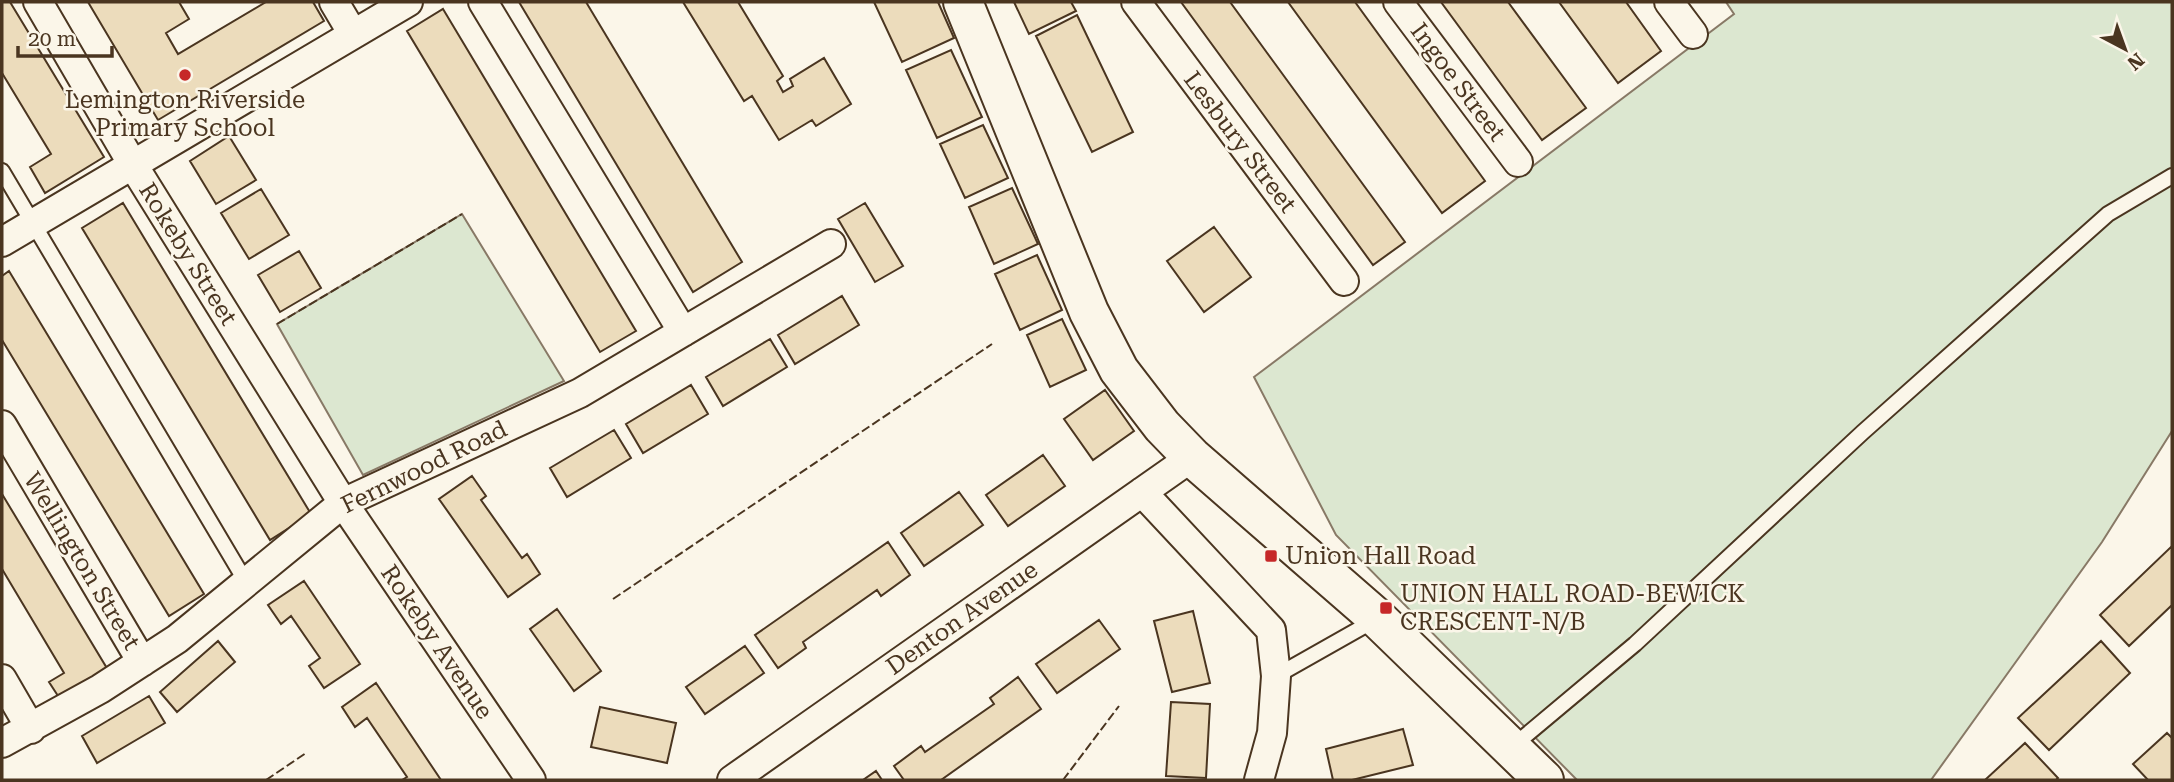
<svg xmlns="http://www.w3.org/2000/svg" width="2174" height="782" viewBox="0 0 2174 782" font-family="'Roboto Serif',serif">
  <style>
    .green { fill: #dce7d0; stroke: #887966; stroke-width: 2 }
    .building { fill: #ecdcbc; stroke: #4a3520; stroke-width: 2 }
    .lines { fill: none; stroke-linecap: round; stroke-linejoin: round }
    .lane-casing { stroke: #4a3520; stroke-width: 18 }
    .street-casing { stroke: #4a3520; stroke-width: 32 }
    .secondary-casing { stroke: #4a3520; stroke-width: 42 }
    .lane { stroke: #fbf6e9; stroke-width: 14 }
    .street { stroke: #fbf6e9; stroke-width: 28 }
    .secondary { stroke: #fbf6e9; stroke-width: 38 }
    .fence { stroke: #4a3520; stroke-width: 2; stroke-dasharray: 9 3.5; stroke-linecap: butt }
    .poi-dot { fill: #c62828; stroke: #fbf6e9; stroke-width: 2.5 }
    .labels { text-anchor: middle; stroke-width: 5; stroke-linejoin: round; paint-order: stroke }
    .street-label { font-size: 24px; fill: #4a3520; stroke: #fbf6e9 }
    .poi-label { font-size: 24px; fill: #4a3520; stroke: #fbf6e9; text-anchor: start }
  </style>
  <rect width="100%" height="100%" fill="#fbf6e9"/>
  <!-- green -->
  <path class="green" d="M1726 2H2172V431L2102 542 1931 780H1577L1336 535 1254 377 1734 14Z
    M462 214 564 381 363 475 277 324Z"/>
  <!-- building -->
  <path class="building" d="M2 2H10L104 157 45 193 30 167 51 154 2 73Z
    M88 2H179L189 19 166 33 178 54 266 2H313L324 21 158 120Z
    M519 2H586L742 262 693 292Z
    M683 2H738L783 76 777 81 783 92 793 86 790 79 824 58 851 104 816 126 812 120 779 140 752 96 744 101Z
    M874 2H938L954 38 902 62Z
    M1014 2H1071L1076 11 1029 34Z
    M1181 2H1230L1405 242 1373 265Z
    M1288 2H1355L1485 181 1442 213Z
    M1441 2H1508L1586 108 1542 140Z
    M1559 2H1626L1661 51 1618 83Z
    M443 9 636 331 600 352 407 31Z
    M1077 15 1133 132 1092 152 1036 36Z
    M951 50 982 117 937 138 906 70Z
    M983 125 1008 178 965 198 940 144Z
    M229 136 256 180 216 204 190 161Z
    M1012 188 1038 244 994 264 969 207Z
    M261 189 289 235 249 259 221 213Z
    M123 203 311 514 270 540 82 228Z
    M865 203 903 266 875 282 838 219Z
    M1214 227 1251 277 1204 312 1167 261Z
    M299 251 321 288 280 312 258 275Z
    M1037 255 1062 310 1020 330 995 274Z
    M9 271 204 594 169 616 2 340V276Z
    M842 296 859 325 795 364 778 335Z
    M1062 319 1086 370 1050 387 1027 335Z
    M770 339 787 367 723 406 706 377Z
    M691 385 708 414 643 453 626 424Z
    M1105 390 1134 431 1093 460 1064 419Z
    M614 430 631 458 567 497 550 468Z
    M1043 455 1065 486 1008 526 986 495Z
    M472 476 486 496 481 500 522 558 527 554 540 574 508 597 439 499Z
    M959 492 983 525 924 566 901 533Z
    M2 494 108 670 60 699 49 682 64 673 2 569Z
    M888 542 910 575 881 596 877 590 803 642 806 648 778 668 755 635Z
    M2172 546V605L2129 646 2100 615Z
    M304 581 360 664 324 688 309 666 320 658 291 616 281 624 268 605Z
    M557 609 601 671 574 691 530 629Z
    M1193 611 1210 683 1172 692 1154 621Z
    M1099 620 1120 649 1057 693 1036 664Z
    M218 641 235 662 177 712 160 692Z
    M2101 641 2130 673 2049 750 2018 718Z
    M745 646 764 673 705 714 686 687Z
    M1018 677 1041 709 941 780H904L894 766 921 746 925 752 994 704 990 698Z
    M376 683 441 780H402L407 777 367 718 355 727 342 707Z
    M149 696 165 723 97 763 82 736Z
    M1171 702 1210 704 1206 778 1166 776Z
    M600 707 676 723 667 763 591 747Z
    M1403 729 1413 765 1352 780H1333L1326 749Z
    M2167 733 2172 738V780H2148L2133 764Z
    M2025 743 2058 778 2056 780H1985Z
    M876 771 882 780H863Z"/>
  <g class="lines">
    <!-- lane casing -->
    <g class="lane-casing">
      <path id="lane" d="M2 171 246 582
        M1276 676 1375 620
        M1512 747 1635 644 1863 432 2108 214 2172 176"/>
    </g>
    <!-- street casing -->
    <g class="street-casing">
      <path id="street" d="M38 2 133 165 343 503 531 780
        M334 2 353 34
        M483 2 683 332
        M1136 2 1344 281
        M1398 2 1518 162
        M1669 2 1693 34
        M2 242 408 2
        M2 425 142 662
        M1142 492 1271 630 1276 676 1272 733 1259 780
        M2 679 31 729
        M2 743 100 689 177 639 343 503 580 393 831 244
        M732 780 1192 457"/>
    </g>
    <!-- secondary casing -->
    <g class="secondary-casing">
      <path id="secondary" d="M963 2 1089 312 1119 370 1162 426 1192 457 1377 618 1544 780"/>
    </g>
    <!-- lane -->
    <use href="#lane" class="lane"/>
    <!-- street -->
    <use href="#street" class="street"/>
    <!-- secondary -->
    <use href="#secondary" class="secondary"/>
    <!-- fence -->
    <path class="fence" d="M277 324 462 214
      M613 599 992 344
      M266 780 306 753
      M1063 780 1119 706"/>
  </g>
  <!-- markers -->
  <g class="poi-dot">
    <circle cx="185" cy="75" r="7"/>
    <rect x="1264" y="549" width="14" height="14" rx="3.5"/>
    <rect x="1379" y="601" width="14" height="14" rx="3.5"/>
  </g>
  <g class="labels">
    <!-- street labels -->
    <g class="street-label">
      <text transform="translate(1458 82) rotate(53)" y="8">Ingoe Street</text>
      <text transform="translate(1240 142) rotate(53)" y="8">Lesbury Street</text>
      <text transform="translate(188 254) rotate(58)" y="8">Rokeby Street</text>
      <text transform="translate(424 467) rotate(-26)" y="8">Fernwood Road</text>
      <text transform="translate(82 561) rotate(59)" y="8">Wellington Street</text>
      <text transform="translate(962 618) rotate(-35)" y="8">Denton Avenue</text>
      <text transform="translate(437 642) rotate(56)" y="8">Rokeby Avenue</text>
    </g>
    <!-- poi labels -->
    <g class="poi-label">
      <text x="185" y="108" text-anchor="middle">Lemington Riverside<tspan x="185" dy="28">Primary School</tspan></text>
      <text x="1285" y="564">Union Hall Road</text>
      <text x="1400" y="602">UNION HALL ROAD-BEWICK<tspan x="1400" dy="28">CRESCENT-N/B</tspan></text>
    </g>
  </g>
  <!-- border -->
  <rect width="2174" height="782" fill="none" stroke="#4a3520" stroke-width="7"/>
  <!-- north arrow -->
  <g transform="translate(2125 49) rotate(139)" stroke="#fbf6e9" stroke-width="5" paint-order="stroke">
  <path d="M0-5L12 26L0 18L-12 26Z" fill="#4a3520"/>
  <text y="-10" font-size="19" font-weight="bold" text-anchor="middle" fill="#4a3520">N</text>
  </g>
  <!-- scale -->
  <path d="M18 46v10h94v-10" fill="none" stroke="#4a3520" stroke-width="3.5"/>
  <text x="28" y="46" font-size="21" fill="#4a3520" stroke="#fbf6e9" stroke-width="5" paint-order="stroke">20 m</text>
</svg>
